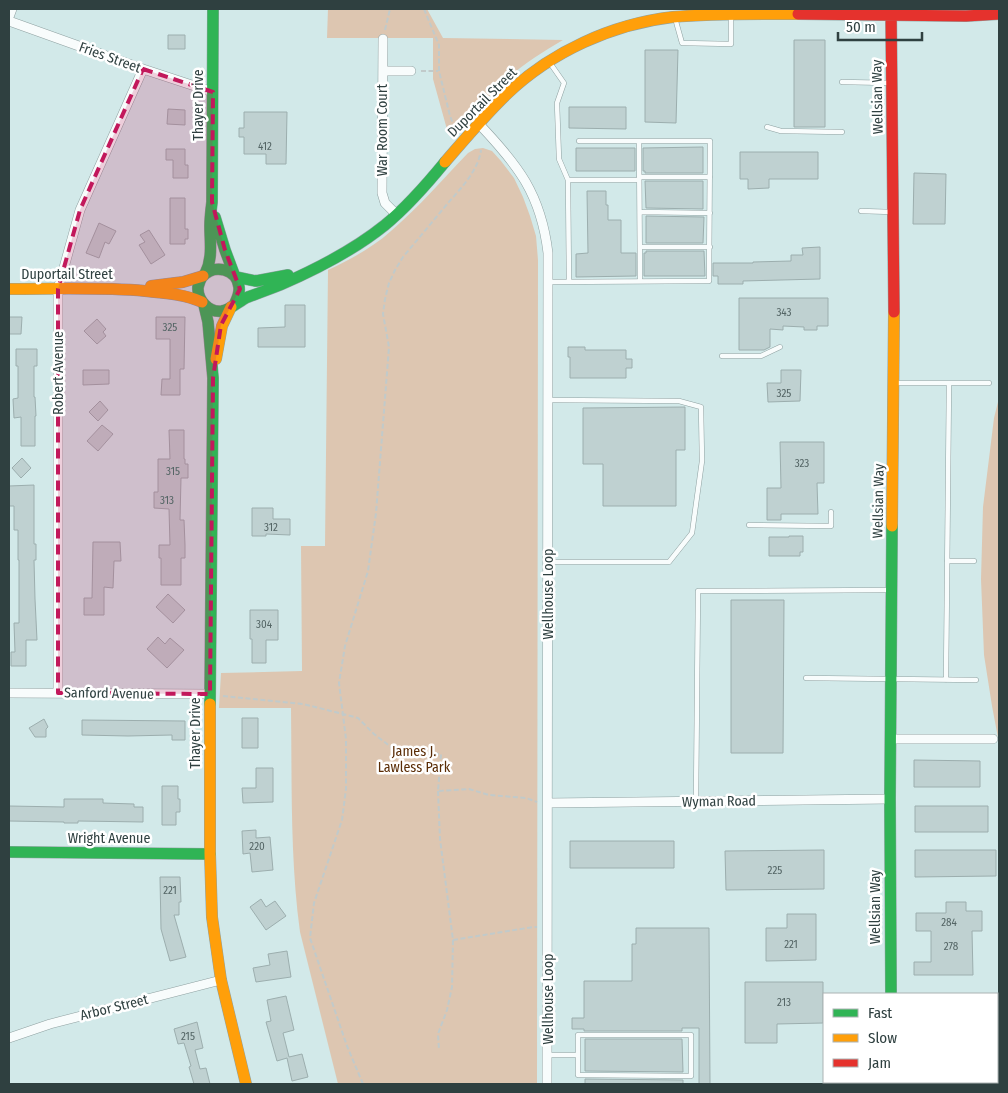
<svg xmlns="http://www.w3.org/2000/svg" width="1008" height="1093" viewBox="0 0 1008 1093" font-family="'Fira Sans Condensed',sans-serif">
  <style>
    .green { fill: #ddc6b1 }
    .building { fill: #bfd1d1; stroke: #9caeae }
    .lines { fill: none; stroke-linecap: round; stroke-linejoin: round }
    .lane-casing { stroke: #8fa1a1; stroke-width: 5.5 }
    .street-casing { stroke: #8fa1a1; stroke-width: 10 }
    .fast-casing { stroke: #8fa1a1; stroke-width: 12 }
    .slow-casing { stroke: #8fa1a1; stroke-width: 12 }
    .jam-casing { stroke: #8fa1a1; stroke-width: 12 }
    .path { stroke: #c1caca; stroke-width: 2; stroke-dasharray: 5 2.5; stroke-linecap: butt }
    .lane { stroke: #f8fcfc; stroke-width: 4.5 }
    .street { stroke: #f8fcfc; stroke-width: 9 }
    .fast { stroke: #30b455; stroke-width: 11 }
    .slow { stroke: #ff9f0a; stroke-width: 11 }
    .jam { stroke: #e5322d; stroke-width: 11 }
    .marked { fill: #c2185b; fill-opacity: 0.2; stroke: #c2185b; stroke-width: 4; stroke-dasharray: 10 6; stroke-linejoin: round }
    .labels { text-anchor: middle; stroke-width: 5; stroke-linejoin: round; paint-order: stroke }
    .number-label { font-size: 11px; fill: #546565 }
    .street-label { font-size: 14px; fill: #2f4040; stroke: #fff }
    .park-label { font-size: 14px; fill: #5a2c05; stroke: #fff }
  </style>
  <rect width="100%" height="100%" fill="#d2e9e9"/>
  <!-- green -->
  <path class="green" d="M328 9H427L443 38 563 40C544 51 525 63 508 78 488 96 470 117 452 137L448 133 433 79V38H327Z
    M483 148 492 151 501 161 514 178 523 197 530 216 536 236 538 260 537 1084H338L300 932C290 858 292 783 291 708H219L221 673 302 671 301 546H325L328 270C351 259 372 248 391 231 419 207 443 179 468 153L475 149Z
    M999 398V743L992 706 984 655 981 579 983 507 994 418Z"/>
  <!-- building -->
  <path class="building" d="M168 35H185V49H168Z
    M794 40H825V127H794Z
    M645 50H678L676 123 645 122Z
    M569 107H626V129L569 128Z
    M168 109 185 110V125L167 124Z
    M244 112H287L286 164H266V154H244V137H239V128H244Z
    M703 147V173H645V171H643V148Z
    M576 148H635V171H576Z
    M166 149H185V165H188V178H173V160H166Z
    M740 152H818V179H769V188L748 189V179H740Z
    M914 173 946 174 945 224H913Z
    M645 181H703V209L646 208Z
    M587 191H606V205H608V220H621V253H636V276L576 277V254L588 253Z
    M170 198H185V229H188V239H185V244H170Z
    M646 216 704 217 703 243H646Z
    M99 223 116 231 109 244 105 242 99 258 86 253Z
    M149 230 165 255 151 264 139 245 145 242 140 235Z
    M820 247V279L743 281V284H718V276H713V263H753V262L791 261V255H803L802 248Z
    M646 251H704L705 276H644V253H646Z
    M739 298H828V326H817V330H804V327L783 326V330L770 329V347L764 350H739Z
    M285 305H305V347H258V328L285 327Z
    M9 317H22L21 334H9Z
    M156 317H185L184 369H180V395H161L162 379H170V339H156Z
    M97 319 106 329 103 332 106 336 97 344 84 331Z
    M568 347H585V350H626V359H632V368H626V378H570V357H568Z
    M16 349H37V366H34V397H35L36 416H35V446H21V417L14 418 13 399 18 398V366H16Z
    M83 370H109V384L83 385Z
    M781 370H801L800 401 768 402 767 383H781Z
    M100 401 108 410 98 421 89 412Z
    M685 407V450H676V506H603V464H583V408Z
    M102 425 113 434 98 451 87 441Z
    M169 430H184V459H185V464H188V478H181L180 520H184L185 545V558H181V585H161V558H159V545H170L169 509 154 508V492H158V459H170Z
    M780 442H824V483H817L818 514H781V520H767V488H781Z
    M22 458 31 468 21 478 12 468Z
    M34 485V544H36V560H34L35 599 37 640H26V666H11V652H15L14 623H19V560H18V530H14V506H9V486Z
    M252 508H273V519H290V535L266 534V536H252Z
    M789 536H803V552H800V556H769V537H789Z
    M93 542H120L121 561H114L113 588 104 587V615H84V598H92Z
    M168 594 185 610 173 623 156 607Z
    M731 600H784L783 753H731Z
    M250 610H278V640H266V663H252V639H250Z
    M158 637 165 644 170 638 184 650 167 668 147 649Z
    M242 718H258V748H242Z
    M44 719 48 727 46 729V737H35L29 728Z
    M82 720 185 721V740H172V735L128 736 82 735Z
    M914 760 980 761V787H914Z
    M256 768H273V802L243 803 242 788H256Z
    M162 786H178V799H180V812H176V825H162Z
    M64 799H103V803L134 804V807H143V822L78 821V823H64V822L9 821V806L64 807Z
    M915 806H988V832H915Z
    M256 830V838L270 837 273 870 252 872 250 853 243 854 242 831Z
    M570 841H674V868H570Z
    M824 850V889L726 890 725 851Z
    M915 850H996V876L915 877Z
    M160 877H180L181 902H179V915H174L186 957 170 961 161 929Z
    M261 899 266 907 275 901 286 916 266 930 250 907Z
    M946 902H966V911H982V931H972L973 975H914V962H931V931H916V913H946Z
    M787 914H816V960L766 961V928H787Z
    M636 928H709L710 1084H699V1028H682V1031H584V1029H572V1018H584V981H632V944H636Z
    M287 951 291 977 256 982 253 968 270 965 268 954Z
    M745 982H823V1023L777 1024V1043H745Z
    M286 996 294 1030 283 1033 289 1057 302 1054 308 1077 292 1081 287 1058 277 1061 266 1022 271 1021 267 1000Z
    M197 1022 203 1048 195 1050 200 1069 206 1068 210 1084H194L189 1067 191 1066 184 1043 178 1044 174 1029Z
    M585 1039H682L683 1072 585 1071Z
    M585 1079 683 1080V1084H585Z"/>
  <g class="lines">
    <!-- lane casing -->
    <g class="lane-casing">
      <path id="lane" d="M675 18 682 43 731 44V16
        M550 63 564 83 557 103 559 159 568 180 569 282
        M842 82 891 83
        M767 127 781 131 842 132
        M639 141 640 281
        M639 177H710
        M568 180H639
        M861 211 892 212
        M640 212 710 213
        M640 247H710
        M548 282 709 281 710 141H579
        M722 356H761L780 347
        M895 383H989
        M749 525 831 526V512
        M947 561H974
        M548 562H669L692 533 702 461 701 407 679 401 548 400
        M806 678 976 680
        M946 680 949 383
        M696 801 698 591 891 590
        M548 1055H578V1035H691V1076L578 1075V1055
        M997 1062H999
        M954 1082V1084"/>
    </g>
    <!-- street casing -->
    <g class="street-casing">
      <path id="street" d="M9 17 12 9
        M9 21 143 69 213 92
        M383 39 382 193 385 203 397 215
        M383 71H411
        M479 124C518 165 541 194 548 253L547 1084
        M9 693 210 694
        M58 693V289L80 210 143 69
        M891 739H993
        M548 803 890 799
        M9 1038 50 1024 221 980"/>
    </g>
    <!-- fast casing -->
    <g class="fast-casing">
      <path id="fast" d="M215 217 225 250 234 274
        M205 274C213 258 210 243 210 226 210 218 211 210 212 202L213 9
        M236 277 256 281 288 275
        M204 305 208 322 213 378 210 704
        M234 305C237 299 240 294 239 287 237 269 214 263 202 277 200 280 199 284 198 287 197 300 209 313 222 311 232 309 239 301 248 297 259 293 270 289 280 285 317 269 354 250 385 225 408 206 427 184 445 162
        M9 852 210 854
        M891 994 890 799 892 526
        M891 1082V1084"/>
    </g>
    <!-- slow casing -->
    <g class="slow-casing">
      <path id="slow" d="M445 162C465 139 485 115 507 94 551 52 612 24 673 17 714 13 756 14 798 14
        M151 286 183 282 203 276
        M9 289C54 289 100 287 145 291 165 293 184 294 202 302
        M216 359 222 326 231 307
        M892 526 894 312
        M210 704V854L212 917 221 980 246 1084"/>
    </g>
    <!-- jam casing -->
    <g class="jam-casing">
      <path id="jam" d="M891 9 894 312
        M798 14 966 16 999 14"/>
    </g>
    <!-- path -->
    <path class="path" d="M424 9 439 45V71L450 116 456 131
      M385 30 390 9
      M421 71H438
      M223 696 303 704 343 714 358 718 374 734 391 747 412 753 441 754 438 791 469 789 489 795 526 798 537 802
      M438 791 440 839 453 940 452 987 447 1010 438 1034 439 1050
      M453 940 533 927H537
      M363 1084 347 1046 310 938 314 903 342 820 346 789V739L339 683 345 646 368 571 376 513 389 347 383 314 385 299 389 283 395 270 403 257C418 239 433 221 448 203 461 188 478 171 481 150"/>
    <!-- lane -->
    <use href="#lane" class="lane"/>
    <!-- street -->
    <use href="#street" class="street"/>
    <!-- fast -->
    <use href="#fast" class="fast"/>
    <!-- slow -->
    <use href="#slow" class="slow"/>
    <!-- jam -->
    <use href="#jam" class="jam"/>
  </g>
  <!-- marked area -->
  <path class="marked" d="M143 69 213 92 212 202 225 250 240 289 221 325 213 378 210 694 58 693V289L80 210Z"/>
  <g class="labels">
    <!-- number labels -->
    <g class="number-label">
      <text x="265" y="150">412</text>
      <text x="784" y="316">343</text>
      <text x="170" y="331">325</text>
      <text x="784" y="397">325</text>
      <text x="802" y="467">323</text>
      <text x="173" y="475">315</text>
      <text x="167" y="504">313</text>
      <text x="271" y="531">312</text>
      <text x="264" y="628">304</text>
      <text x="257" y="850">220</text>
      <text x="775" y="874">225</text>
      <text x="170" y="894">221</text>
      <text x="949" y="926">284</text>
      <text x="791" y="948">221</text>
      <text x="951" y="950">278</text>
      <text x="784" y="1006">213</text>
      <text x="188" y="1040">215</text>
    </g>
    <!-- street labels -->
    <g class="street-label">
      <text transform="translate(110 57) rotate(20)" y="5">Fries Street</text>
      <text transform="translate(877 97) rotate(-91)" y="5">Wellsian Way</text>
      <text transform="translate(482 102) rotate(-45)" y="5">Duportail Street</text>
      <text transform="translate(198 105) rotate(-90)" y="5">Thayer Drive</text>
      <text transform="translate(382 130) rotate(-90)" y="5">War Room Court</text>
      <text x="67" y="279">Duportail Street</text>
      <text transform="translate(58 373) rotate(-90)" y="5">Robert Avenue</text>
      <text transform="translate(878 501) rotate(-89)" y="5">Wellsian Way</text>
      <text transform="translate(548 594) rotate(-90)" y="5">Wellhouse Loop</text>
      <text transform="translate(109 693) rotate(1)" y="5">Sanford Avenue</text>
      <text transform="translate(195 733) rotate(-90)" y="5">Thayer Drive</text>
      <text transform="translate(719 801) rotate(-1)" y="5">Wyman Road</text>
      <text x="109" y="843">Wright Avenue</text>
      <text transform="translate(875 907) rotate(-90)" y="5">Wellsian Way</text>
      <text transform="translate(548 999) rotate(-90)" y="5">Wellhouse Loop</text>
      <text transform="translate(114 1007) rotate(-14)" y="5">Arbor Street</text>
    </g>
    <!-- park labels -->
    <g class="park-label">
      <text x="414" y="756">James J.<tspan x="414" dy="16">Lawless Park</tspan></text>
    </g>
  </g>
  <!-- border -->
  <rect width="1008" height="1093" fill="none" stroke="#2f4040" stroke-width="20"/>
  <!-- legend -->
  <rect x="823" y="993" width="175" height="90" fill="#ffffff" stroke="#acb3b3"/>
  <rect x="833" y="1009" width="25" height="8" fill="#30b455" stroke="#acb3b3"/>
  <text x="868" y="1018" font-size="15" fill="#2f4040">Fast</text>
  <rect x="833" y="1034" width="25" height="8" fill="#ff9f0a" stroke="#acb3b3"/>
  <text x="868" y="1043" font-size="15" fill="#2f4040">Slow</text>
  <rect x="833" y="1059" width="25" height="8" fill="#e5322d" stroke="#acb3b3"/>
  <text x="868" y="1068" font-size="15" fill="#2f4040">Jam</text>
  <!-- scale -->
  <path d="M838 32v8h84v-8" fill="none" stroke="#2f4040" stroke-width="2.5"/>
  <text x="846" y="32" font-size="15" fill="#2f4040" stroke="#ffffff" stroke-width="4" paint-order="stroke">50 m</text>
</svg>
